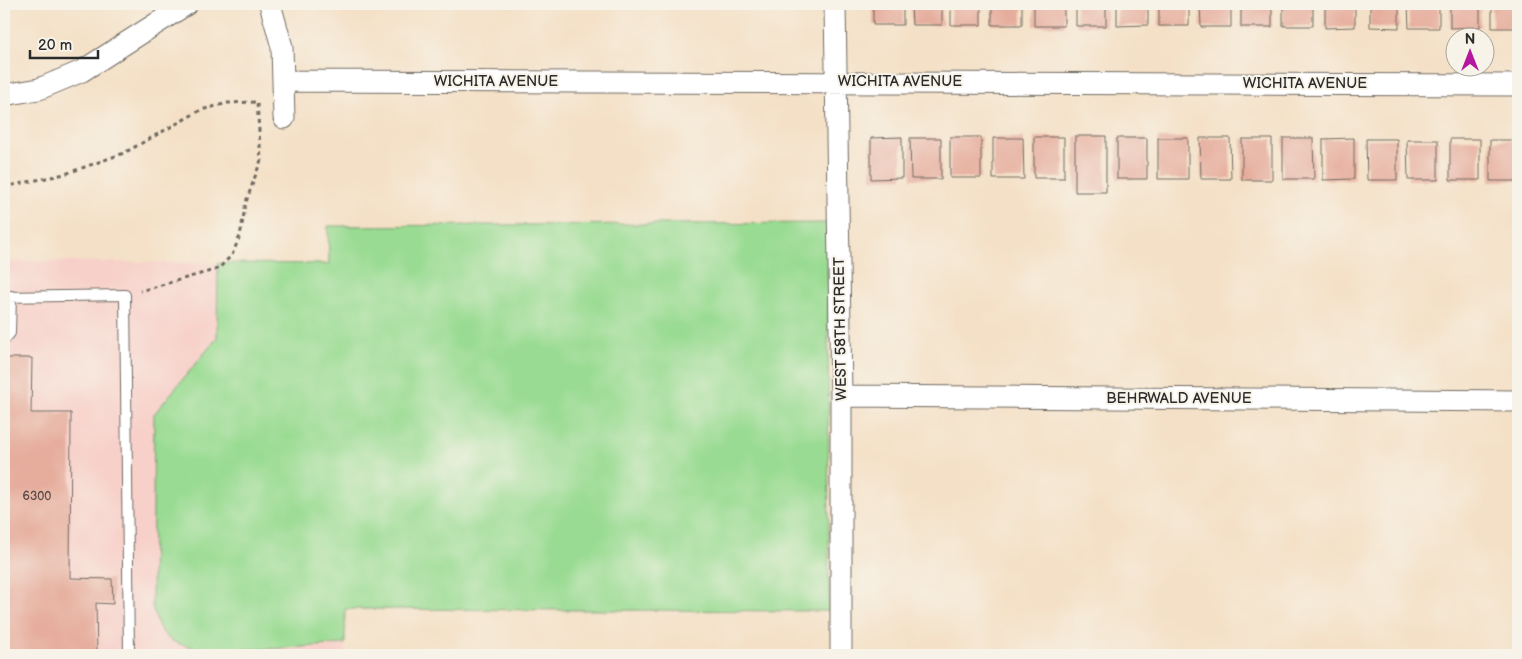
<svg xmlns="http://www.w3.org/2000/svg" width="1522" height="659" viewBox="0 0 1522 659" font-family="'Balsamiq Sans',sans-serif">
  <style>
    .built { fill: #f7d0c9 }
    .green { fill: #99db92; stroke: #62835e }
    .building { fill: #e6ad9d }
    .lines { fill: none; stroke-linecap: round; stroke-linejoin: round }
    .service-casing { stroke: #716a61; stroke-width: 12 }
    .minor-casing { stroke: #716a61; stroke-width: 23 }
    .path { stroke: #716a61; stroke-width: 3; stroke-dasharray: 4 4; stroke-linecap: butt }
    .service { stroke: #fff; stroke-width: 10 }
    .minor { stroke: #fff; stroke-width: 21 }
    .labels { text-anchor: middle; stroke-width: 4; stroke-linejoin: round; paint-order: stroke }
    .number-label { font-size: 12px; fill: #5a4c48 }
    .street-label { font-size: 15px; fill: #2b2b2b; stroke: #f7f3e8 }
  </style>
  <rect width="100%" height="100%" fill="#f7f3e8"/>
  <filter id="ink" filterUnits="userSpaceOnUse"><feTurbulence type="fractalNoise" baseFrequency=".02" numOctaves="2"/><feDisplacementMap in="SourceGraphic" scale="10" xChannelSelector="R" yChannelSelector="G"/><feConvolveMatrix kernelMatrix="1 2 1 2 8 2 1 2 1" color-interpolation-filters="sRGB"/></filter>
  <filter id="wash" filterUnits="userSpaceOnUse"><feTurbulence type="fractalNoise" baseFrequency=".0096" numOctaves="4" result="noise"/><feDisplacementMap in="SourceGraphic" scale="20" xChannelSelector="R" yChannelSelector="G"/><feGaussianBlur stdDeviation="1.12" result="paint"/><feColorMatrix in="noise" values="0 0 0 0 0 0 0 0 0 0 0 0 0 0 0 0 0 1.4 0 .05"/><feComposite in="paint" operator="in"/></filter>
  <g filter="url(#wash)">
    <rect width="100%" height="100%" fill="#f4e0c6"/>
    <!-- built -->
    <path class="built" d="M4 261 218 263 217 338 154 414 208 650 345 644 346 655H4Z"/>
    <!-- green -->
    <path class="green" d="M828 223 829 611 345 609V644C310 646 194 658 169 639 158 630 156 619 152 606L154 414 217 338 218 263 329 264 328 226Z"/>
    <g id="blocks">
      <!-- building -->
      <path class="building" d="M873 4H903V25H873Z
        M911 4H942V25H912Z
        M951 4H981V25H951Z
        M992 4H1022V25H992Z
        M1034 4H1064V26H1034Z
        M1076 4H1106V26H1076Z
        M1117 4H1148V25L1117 26Z
        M1159 4H1189V26H1159Z
        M1200 4H1231V27H1201Z
        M1241 4H1272V27H1241Z
        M1283 4H1313V26H1283Z
        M1325 4H1355V27L1325 28Z
        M1370 4H1399V28L1370 27Z
        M1408 4H1439V28H1409Z
        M1450 4H1480V27L1450 28Z
        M1492 4H1518V28H1492Z
        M1075 136H1106V192H1075Z
        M902 137V178L871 179V138Z
        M950 137H981V178H950Z
        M1034 137H1064V178H1034Z
        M910 138H941V179H911Z
        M993 138H1023L1024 179H993Z
        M1117 138H1147V179H1117Z
        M1158 138H1188V179H1158Z
        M1200 138H1230L1231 179H1201Z
        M1283 138H1313L1314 179H1283Z
        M1354 138V179L1323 180V139Z
        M1242 139H1272V180H1242Z
        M1366 139H1397V180H1367Z
        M1450 139H1480V180H1450Z
        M1407 140H1438V180H1408Z
        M1490 140H1518V181H1490Z
        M4 358H32L31 413H71L70 578 112 579 113 604 96 603 97 655H4Z"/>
    </g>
  </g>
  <g filter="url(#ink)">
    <use href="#blocks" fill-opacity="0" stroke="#716a61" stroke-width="1"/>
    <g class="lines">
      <!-- service casing -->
      <g class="service-casing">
        <path id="service" d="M4 297 125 295 129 655
          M4 340 10 333 11 296"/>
      </g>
      <!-- minor casing -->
      <g class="minor-casing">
        <path id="minor" d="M270 4 282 47 284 118
          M835 4 841 396V655
          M283 81 1518 85
          M4 95 39 89 82 71 187 4
          M841 396 1518 401"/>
      </g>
      <!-- path -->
      <path class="path" d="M4 187 65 174 124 153 201 110 228 103 257 102 261 160 246 202 240 236 232 255 218 269 140 291"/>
      <!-- service -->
      <use href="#service" class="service"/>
      <!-- minor -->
      <use href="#minor" class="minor"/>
    </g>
  </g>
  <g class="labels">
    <!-- number labels -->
    <g class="number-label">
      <text x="37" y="500">6300</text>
    </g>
    <!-- street labels -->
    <g class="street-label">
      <text x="496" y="86">WICHITA AVENUE</text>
      <text x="900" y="86">WICHITA AVENUE</text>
      <text x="1305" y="88">WICHITA AVENUE</text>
      <text transform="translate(840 329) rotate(-91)" y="5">WEST 58TH STREET</text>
      <text x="1179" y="403">BEHRWALD AVENUE</text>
    </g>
  </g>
  <!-- margin -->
  <rect width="1522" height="659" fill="none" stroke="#f7f3e8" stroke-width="20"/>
  <!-- north arrow -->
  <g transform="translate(1470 52)"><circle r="24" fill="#f7f3e8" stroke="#a5a39c"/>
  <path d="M0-4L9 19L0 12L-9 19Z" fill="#b5179e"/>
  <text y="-8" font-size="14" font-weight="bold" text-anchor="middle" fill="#2b2b2b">N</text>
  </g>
  <!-- scale -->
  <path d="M30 50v8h68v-8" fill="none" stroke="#2b2b2b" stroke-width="2.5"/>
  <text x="38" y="50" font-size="15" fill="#2b2b2b" stroke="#f7f3e8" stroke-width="4" paint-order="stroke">20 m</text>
</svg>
